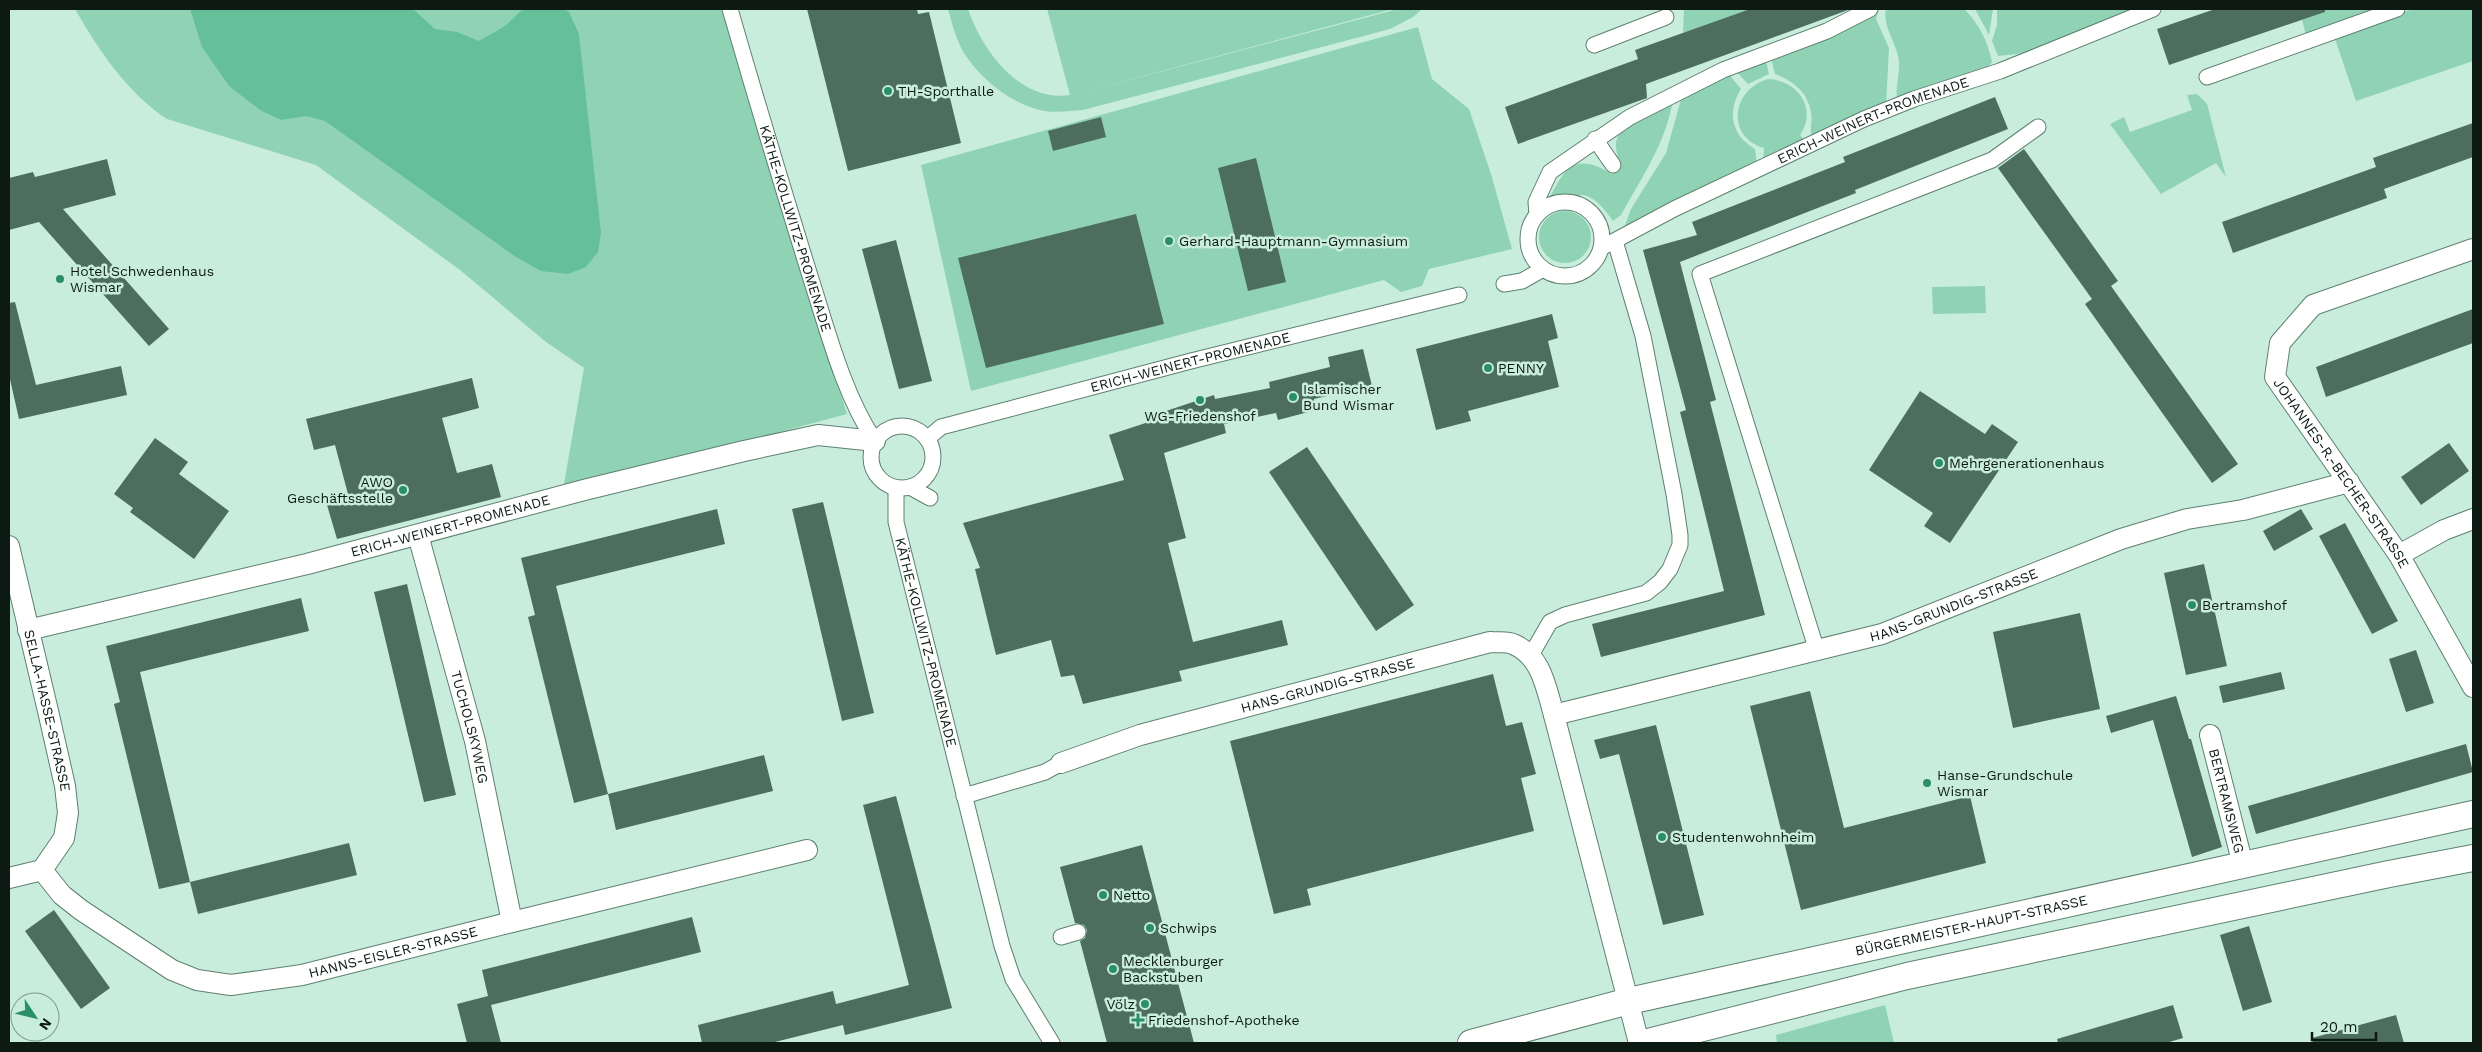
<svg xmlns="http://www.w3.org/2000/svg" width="2482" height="1052" viewBox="0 0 2482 1052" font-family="'Work Sans',sans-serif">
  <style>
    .green { fill: #90d3b4 }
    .water { fill: #65c099 }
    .building { fill: #4d6e5f }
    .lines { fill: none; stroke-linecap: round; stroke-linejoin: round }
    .pedestrian-casing { stroke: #5e8070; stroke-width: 17 }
    .minor-casing { stroke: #5e8070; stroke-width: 22 }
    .tertiary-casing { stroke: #5e8070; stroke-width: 28 }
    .pedestrian { stroke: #fff; stroke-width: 15 }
    .minor { stroke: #fff; stroke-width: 20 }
    .tertiary { stroke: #fff; stroke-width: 26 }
    .poi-dot { fill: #298e69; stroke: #c9eddc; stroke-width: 2 }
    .labels { text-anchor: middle; stroke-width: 5; stroke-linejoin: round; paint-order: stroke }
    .poi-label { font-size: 14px; fill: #0d1a14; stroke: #c9eddc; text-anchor: start }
    .street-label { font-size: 14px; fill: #0d1a14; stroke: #c9eddc }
  </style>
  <rect width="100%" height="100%" fill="#c9eddc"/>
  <!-- green -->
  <path class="green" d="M75 9H723L847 414 563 490 584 368 546 342 460 270 316 165 167 119C127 93 98 49 75 9Z
    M948 9H968C982 50 1020 103 1070 95L1047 9H1393L1072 95 1398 9H1422L1413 17 1390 29 1083 110C1068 111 1051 114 1036 109 1008 101 980 78 964 53 956 40 952 23 948 9Z
    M1684 9H1750L1683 33Z
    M1873 9H1879L1876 19 1889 48 1886 107 1812 139C1809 128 1813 121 1811 112 1807 91 1793 81 1775 74L1770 55Z
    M1886 9H1964C1979 23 1988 42 1992 62L1987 68 1897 100C1895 87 1900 74 1899 61 1897 43 1882 27 1886 9Z
    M1975 9H1993L1989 35Z
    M1997 9H2140L2026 53 1998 56 1992 41 1997 25Z
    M2323 9H2380L2306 35 2302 20 2324 12Z
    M2413 9H2473V61L2356 101 2334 36Z
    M1418 27 1432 79 1469 109 1491 174 1512 249 1429 269 1422 286 1401 292 1384 280 971 391 921 165Z
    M1765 57 1769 74 1748 84 1734 69Z
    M1728 73 1741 89C1727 112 1731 135 1755 149L1757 165 1623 231 1631 209 1666 153 1682 96Z
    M1768 79C1798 80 1818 109 1800 135L1806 142 1763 163 1764 148C1725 137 1732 89 1768 79Z
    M2197 94 2207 104 2226 177 2216 163 2161 194 2110 124 2124 117 2130 132 2192 110 2187 95Z
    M1673 99C1667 141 1641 179 1621 215L1613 221C1589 187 1580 191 1545 207 1563 172 1571 149 1612 174L1621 167C1618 157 1613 146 1618 136 1624 122 1659 107 1673 99Z
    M1539 237a26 26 0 1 1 52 0a26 26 0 1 1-52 0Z
    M1985 286 1986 313 1933 314 1932 287Z
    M1885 1005 1894 1043H1777L1776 1035Z"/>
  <!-- water -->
  <path class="water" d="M190 9H413L435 29 457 32 479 41 505 26 523 9H564L569 12 579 34 601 233 598 252 586 267 568 274 541 271 516 257 325 121 306 116 281 120 260 110 229 86 202 47Z"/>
  <!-- building -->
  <path class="building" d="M807 9H917L918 14 929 12 961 143 848 171Z
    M1750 9 1848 10 1646 84 1647 98 1518 144 1505 107 1638 59 1635 50Z
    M2215 9H2325V12L2169 65 2157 29Z
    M1995 97 2008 129 1855 190 1856 193 1680 262 1716 400 1710 402 1765 615 1601 657 1592 624 1724 591 1680 412 1686 410 1643 250 1697 235 1692 222 1845 162 1843 157Z
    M1101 117 1106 137 1053 151 1048 131Z
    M2473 123V157L2384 189 2387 198 2233 253 2222 222 2376 167 2373 158Z
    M2024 149 2118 281 2111 286 2238 464 2212 483 2085 304 2092 299 1998 168Z
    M1256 158 1286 282 1248 291 1218 168Z
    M107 159 116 195 63 209 169 329 149 346 39 222 9 230V178L33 172 35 177Z
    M1136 214 1164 324 986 368 958 258Z
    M896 240 932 381 899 389 862 249Z
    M15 302 36 385 121 366 127 395 19 419 9 375V303Z
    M2473 309V343L2326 397 2316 367Z
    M1552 314 1558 338 1548 341 1559 387 1468 411 1471 421 1436 430 1416 349Z
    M1363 349 1372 386 1314 399 1316 410 1278 420 1276 413 1224 424 1226 433 1164 453 1186 538 1168 543 1193 642 1282 620 1288 645 1179 671 1182 681 1083 704 1074 675 1061 677 1051 640 996 655 975 569 980 568 963 523 1124 480 1109 435 1164 417 1163 412 1214 395 1215 399 1270 388 1269 382 1330 367 1328 357Z
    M472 378 479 408 442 418 457 473 492 464 501 497 337 539 327 505 349 498 335 445 314 450 306 419Z
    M1920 391 1985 434 1992 424 2018 442 1950 543 1924 526 1933 513 1869 470Z
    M155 438 188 462 179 474 229 511 194 559 130 512 133 508 114 494Z
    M2449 443 2469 471 2421 505 2401 477Z
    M1307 447 1414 605 1376 631 1269 472Z
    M823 502 874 713 842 721 792 509Z
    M717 509 725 544 556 586 608 794 574 803 528 617 535 615 521 558Z
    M2301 509 2313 529 2274 551 2263 531Z
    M2345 523 2398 621 2372 634 2319 536Z
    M2204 564 2227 666 2186 675 2164 573Z
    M407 584 456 795 424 802 374 592Z
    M301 598 309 631 140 672 190 882 159 889 114 704 120 702 106 646Z
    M2080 613 2100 709 2013 728 1993 632Z
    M2416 650 2434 703 2406 712 2389 659Z
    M2281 672 2285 689 2223 703 2219 686Z
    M1493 674 1506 726 1522 722 1536 774 1521 778 1534 831 1307 889 1311 905 1274 914 1230 741Z
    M1810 691 1844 828 1970 796 1986 863 1801 910 1750 706Z
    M2176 696 2189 739H2191L2222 847 2192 857 2153 720 2111 733 2106 716Z
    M1656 725 1704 915 1663 925 1619 754 1600 759 1594 740Z
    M2466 744 2473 772 2256 834 2248 806Z
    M764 755 773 791 616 830 608 794Z
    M896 796 952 1008 845 1035 843 1025 771 1043H702L698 1025 833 991 836 1004 909 985 863 805Z
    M349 843 357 875 198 914 190 882Z
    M1142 845 1177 979 1194 1043H1107L1080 941 1085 938 1087 930 1084 925 1075 923 1060 867Z
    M54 910 110 988 81 1009 25 931Z
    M692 917 701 952 491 1005 501 1043H467L457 1004 488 996 482 970Z
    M2249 926 2272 1002 2243 1011 2220 935Z
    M2173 1005 2183 1038 2166 1043H2058L2057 1039Z
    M2396 1015 2404 1043H2313L2312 1038Z"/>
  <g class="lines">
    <!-- pedestrian casing -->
    <g class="pedestrian-casing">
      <g id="pedestrian">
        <path id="s1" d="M730 9C756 99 783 189 811 279 828 332 844 395 875 441"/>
        <path d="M1594 45 1666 17"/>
        <path d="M2207 77 2397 9"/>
        <path d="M1595 139 1613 165"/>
        <circle cx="1565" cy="239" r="37"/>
        <path d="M1537 215 1536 202 1550 172 1630 117 1723 70 1827 31 1870 9"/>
        <path id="s2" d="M1601 248 1674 209 1864 119 1914 99 2000 71 2153 9"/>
        <path d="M1504 284 1522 281 1543 269"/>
        <circle cx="902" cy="457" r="31"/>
        <path id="s3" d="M927 439 941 427 1191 361 1459 295"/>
        <path d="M910 487 930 498"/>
        <path id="s4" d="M896 488V522L1002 946 1013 979 1052 1043"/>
        <path d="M1817 651 1700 274 1992 160 2038 127"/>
        <path d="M1531 655 1550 622 1565 615 1646 593 1660 582 1670 569 1680 545V535L1674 494 1643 336 1615 241"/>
        <path d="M964 796 1045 772 1061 763"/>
        <path d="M1061 937 1078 932"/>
      </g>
    </g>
    <!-- minor casing -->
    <g class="minor-casing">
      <g id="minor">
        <path id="s5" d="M2473 249 2313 305 2280 343 2275 377 2399 555 2473 687"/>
        <path id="s6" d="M418 535 475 741 512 922"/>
        <path id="s7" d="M9 546 48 711 65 786 68 813 64 838 42 870"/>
        <path d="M2399 555 2444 530 2473 519"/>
        <path id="s8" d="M28 630 307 564 584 490 744 451 818 435 875 441"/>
        <path id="s9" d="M1554 715 1882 634 2121 539 2187 519 2243 510 2349 482"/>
        <path id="s10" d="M2210 735 2243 865"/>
        <path id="s11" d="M1061 763 1140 735 1490 642C1497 643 1507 641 1513 644 1542 656 1546 688 1554 715L1639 1043"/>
        <path id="s12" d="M9 878 42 870 62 895 81 910 172 970 197 980 231 985 302 975 512 922 807 850"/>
      </g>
    </g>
    <!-- tertiary casing -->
    <g class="tertiary-casing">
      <g id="tertiary">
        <path id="s13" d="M1471 1043 1629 1001 2473 814"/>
        <path d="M1644 1043 1907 976 2389 874 2473 858"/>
      </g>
    </g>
    <!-- pedestrian -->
    <use href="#pedestrian" class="pedestrian"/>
    <!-- minor -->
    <use href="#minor" class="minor"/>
    <!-- tertiary -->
    <use href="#tertiary" class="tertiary"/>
  </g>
  <!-- markers -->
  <g class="poi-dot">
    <circle cx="888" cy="91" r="5"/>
    <circle cx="1169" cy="241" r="5"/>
    <circle cx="60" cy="279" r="5"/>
    <circle cx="1488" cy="368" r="5"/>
    <circle cx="1293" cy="397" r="5"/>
    <circle cx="1200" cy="400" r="5"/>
    <circle cx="1939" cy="463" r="5"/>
    <circle cx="403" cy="490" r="5"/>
    <circle cx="2192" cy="605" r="5"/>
    <circle cx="1927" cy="783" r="5"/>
    <circle cx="1662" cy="837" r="5"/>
    <circle cx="1103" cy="895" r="5"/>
    <circle cx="1150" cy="928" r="5"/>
    <circle cx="1113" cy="969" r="5"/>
    <circle cx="1145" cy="1004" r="5"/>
    <path d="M1135.5 1012.5h5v5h5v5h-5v5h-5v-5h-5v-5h5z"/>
  </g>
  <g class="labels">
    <!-- poi labels -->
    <g class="poi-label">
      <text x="898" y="96">TH-Sporthalle</text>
      <text x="1179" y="246">Gerhard-Hauptmann-Gymnasium</text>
      <text x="70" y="276">Hotel Schwedenhaus<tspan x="70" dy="16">Wismar</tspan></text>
      <text x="1498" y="373">PENNY</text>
      <text x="1303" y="394">Islamischer<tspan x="1303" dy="16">Bund Wismar</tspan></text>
      <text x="1200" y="421" text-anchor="middle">WG-Friedenshof</text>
      <text x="1949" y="468">Mehrgenerationenhaus</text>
      <text x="393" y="487" text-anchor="end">AWO<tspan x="393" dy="16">Geschäftsstelle</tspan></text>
      <text x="2202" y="610">Bertramshof</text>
      <text x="1937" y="780">Hanse-Grundschule<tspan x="1937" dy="16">Wismar</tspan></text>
      <text x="1672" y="842">Studentenwohnheim</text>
      <text x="1113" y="900">Netto</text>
      <text x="1160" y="933">Schwips</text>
      <text x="1123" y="966">Mecklenburger<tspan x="1123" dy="16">Backstuben</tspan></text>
      <text x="1135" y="1009" text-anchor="end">Völz</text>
      <text x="1148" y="1025">Friedenshof-Apotheke</text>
    </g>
    <!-- street labels -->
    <g class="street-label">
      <text dy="5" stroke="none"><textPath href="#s2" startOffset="301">ERICH-WEINERT-PROMENADE</textPath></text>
      <text dy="5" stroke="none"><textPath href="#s1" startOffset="229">KÄTHE-KOLLWITZ-PROMENADE</textPath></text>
      <text dy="5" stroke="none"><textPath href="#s3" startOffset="276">ERICH-WEINERT-PROMENADE</textPath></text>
      <text dy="5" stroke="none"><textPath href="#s5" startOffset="371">JOHANNES-R.-BECHER-STRASSE</textPath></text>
      <text dy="5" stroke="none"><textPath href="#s8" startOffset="435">ERICH-WEINERT-PROMENADE</textPath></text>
      <text dy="5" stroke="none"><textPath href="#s9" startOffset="415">HANS-GRUNDIG-STRASSE</textPath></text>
      <text dy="5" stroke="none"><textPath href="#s4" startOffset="158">KÄTHE-KOLLWITZ-PROMENADE</textPath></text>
      <text dy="5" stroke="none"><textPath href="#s11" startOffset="278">HANS-GRUNDIG-STRASSE</textPath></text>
      <text dy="5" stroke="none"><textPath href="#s7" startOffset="169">SELLA-HASSE-STRASSE</textPath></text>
      <text dy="5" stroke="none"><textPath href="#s6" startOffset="199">TUCHOLSKYWEG</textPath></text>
      <text dy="5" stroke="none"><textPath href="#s10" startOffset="68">BERTRAMSWEG</textPath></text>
      <text dy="5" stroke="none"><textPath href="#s13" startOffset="514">BÜRGERMEISTER-HAUPT-STRASSE</textPath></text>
      <text dy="5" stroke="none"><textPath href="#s12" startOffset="426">HANNS-EISLER-STRASSE</textPath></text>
    </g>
  </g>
  <!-- border -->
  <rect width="2482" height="1052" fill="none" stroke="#0d1a14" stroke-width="20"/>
  <!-- north arrow -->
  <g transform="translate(35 1017) rotate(125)"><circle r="24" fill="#c9eddc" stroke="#7e998c"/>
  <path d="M0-4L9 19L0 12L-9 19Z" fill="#298e69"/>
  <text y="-8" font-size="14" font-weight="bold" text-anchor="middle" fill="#0d1a14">N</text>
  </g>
  <!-- scale -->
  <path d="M2312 1032v8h64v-8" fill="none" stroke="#0d1a14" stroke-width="2.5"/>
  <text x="2320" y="1032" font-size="15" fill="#0d1a14" stroke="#c9eddc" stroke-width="4" paint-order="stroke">20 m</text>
</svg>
